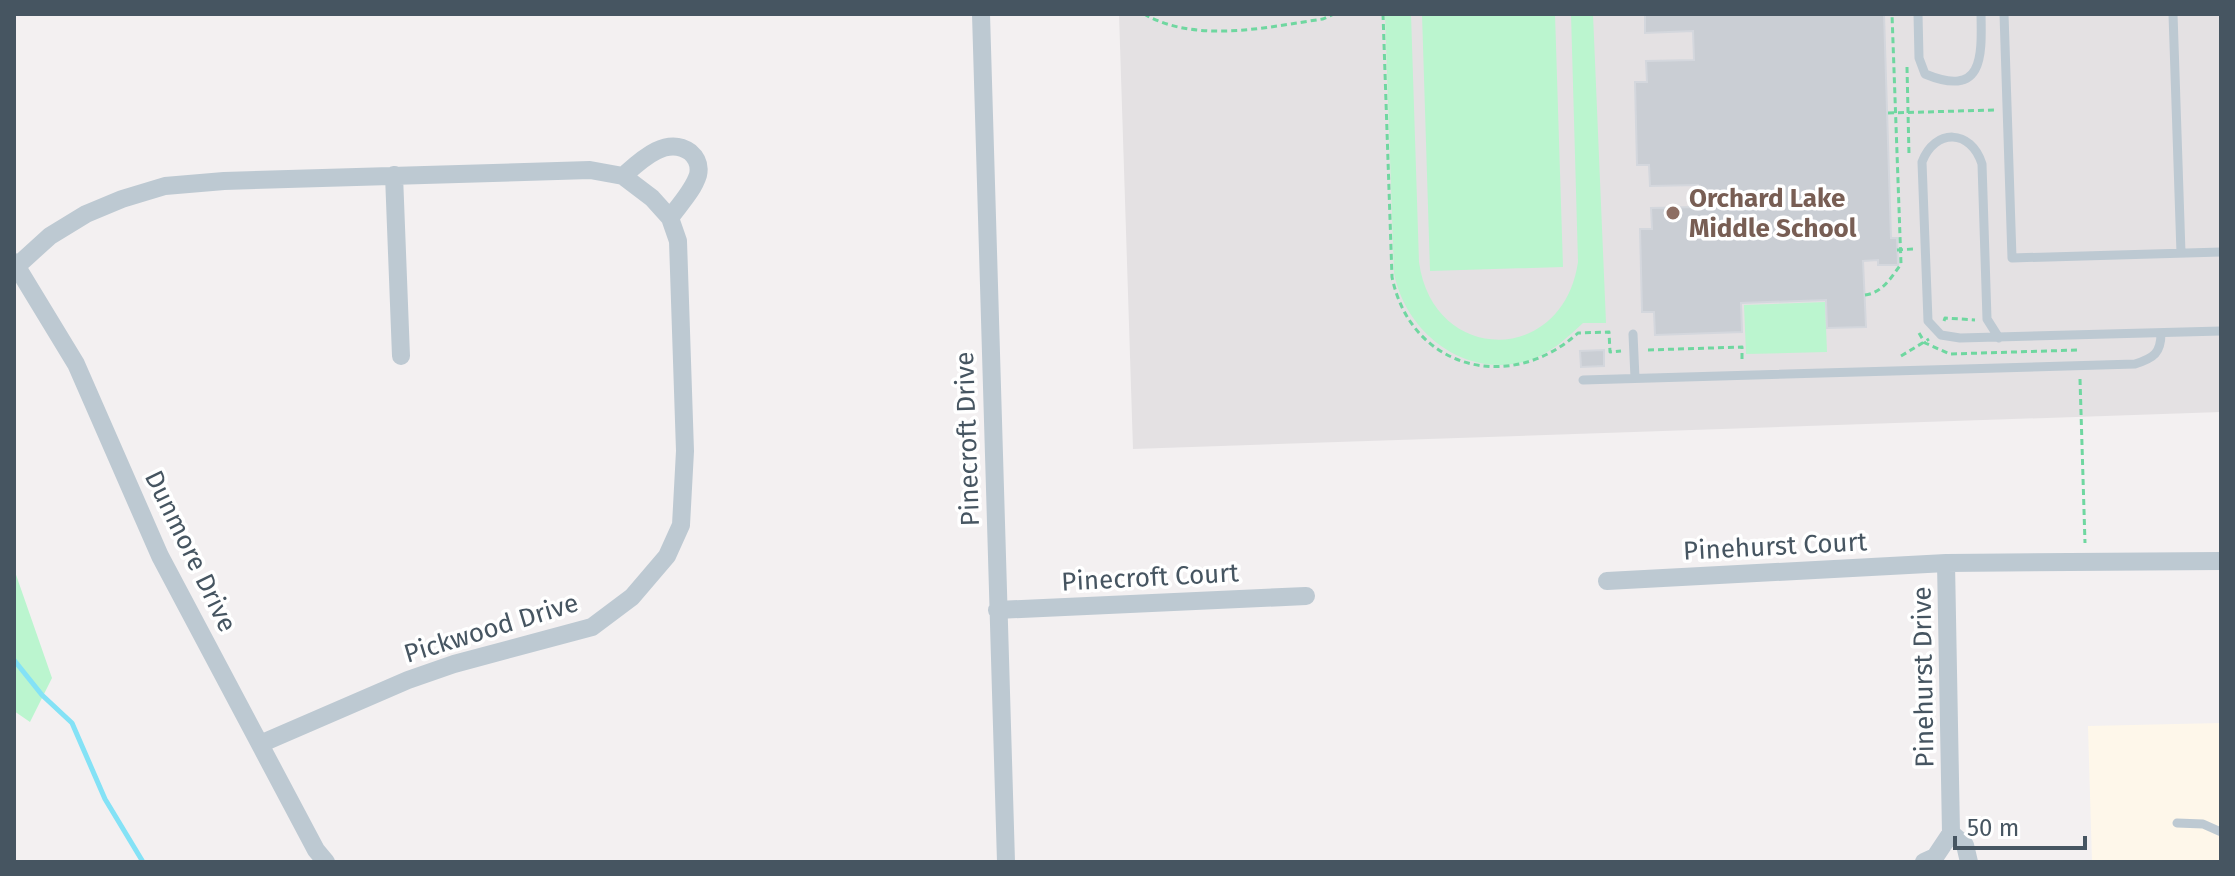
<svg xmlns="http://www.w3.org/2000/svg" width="2235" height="876" viewBox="0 0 2235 876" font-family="'Fira Sans',sans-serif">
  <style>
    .commercial { fill: #fef7ea }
    .education { fill: #e4e1e3 }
    .green { fill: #bbf5cf }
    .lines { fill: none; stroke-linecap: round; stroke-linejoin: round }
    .stream { stroke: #84e2f6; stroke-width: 5 }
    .building { fill: #caced4; stroke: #d4d7dd; stroke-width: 2 }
    .path { stroke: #6fd7a0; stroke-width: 3; stroke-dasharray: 6 4; stroke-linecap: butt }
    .lane { stroke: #bdc9d2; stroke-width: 9 }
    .street { stroke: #bdc9d2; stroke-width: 18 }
    .education-dot { fill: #8d6e63; stroke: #fff; stroke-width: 3 }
    .labels { text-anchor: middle; stroke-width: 7; stroke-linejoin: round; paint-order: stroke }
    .education-label { font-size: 26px; font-weight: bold; fill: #785e54; stroke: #fff; text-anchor: start }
    .street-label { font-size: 26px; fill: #465561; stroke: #fff }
  </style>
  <rect width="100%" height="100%" fill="#f3f0f1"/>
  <!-- commercial -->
  <path class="commercial" d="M2221 723V862H2092L2088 726Z"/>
  <!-- education -->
  <path class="education" d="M1119 14H2221V412L1133 449Z"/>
  <!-- green -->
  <path class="green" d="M1385 14H1411L1419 262C1433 365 1563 366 1578 262L1571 14H1593L1606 323H1583C1567 338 1553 351 1533 359 1469 382 1406 335 1394 273Z
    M1422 14H1555L1563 267 1430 271Z
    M1825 302 1827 352 1746 354 1744 305Z
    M14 569 52 678 30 722 14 711Z"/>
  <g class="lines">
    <!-- stream -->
    <path class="stream" d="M14 660 42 695 72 723 105 799 143 862"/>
  </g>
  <!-- building -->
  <path class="building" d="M1645 14H1884L1891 238H1897L1898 265H1878V260L1863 261 1866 327 1827 328 1826 300 1741 303 1742 332 1655 335 1654 312H1642L1640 229H1652L1651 208 1698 207V185L1650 186 1649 165H1637L1635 82H1647L1646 61 1694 60 1693 31 1645 33Z
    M1604 350V366L1581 367 1580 351Z"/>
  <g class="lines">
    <!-- path -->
    <path class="path" d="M1144 14C1196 44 1267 27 1323 19L1334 14
      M1383 14 1392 277C1411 370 1511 394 1578 333L1609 332 1610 352 1621 351
      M1907 67 1909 155
      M1888 113 1995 110
      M1897 250 1913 249
      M1865 295C1882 293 1891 278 1901 264L1892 14
      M1944 321 1945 318 1975 320
      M1919 333 1925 343 1950 354 2079 350
      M1648 350 1742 347V362
      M1901 356 1929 339
      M2080 379 2085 543"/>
    <!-- lane -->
    <path class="lane" d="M1918 14 1919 58 1925 74C1983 98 1982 58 1981 14
      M2004 14 2012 258 2221 252
      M2173 14 2181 253
      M1633 334 1635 378
      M1999 338 1987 319 1982 164C1971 129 1935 128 1922 162L1928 321 1941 335 1960 338 2221 331
      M1583 380 2135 364C2154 358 2161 353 2161 333
      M2177 823 2203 824 2221 832"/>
    <!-- street -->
    <path class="street" d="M981 14 1006 862
      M394 175 401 356
      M623 176C640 161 666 135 690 152 697 158 700 166 698 175 693 191 679 205 670 218
      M14 262 76 364 160 556 316 850 326 862
      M18 265 50 236 86 214 122 199 165 186 224 181 590 170 623 176 652 198 670 218 678 241 685 451 681 525 667 556 632 597 592 627 454 664 408 680 260 744
      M1607 581 1946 563 2221 561
      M997 610 1306 596
      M1951 833 1965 845 1969 862
      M1924 862 1935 857 1951 833 1946 563"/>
  </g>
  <!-- markers -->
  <circle class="education-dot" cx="1673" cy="213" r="8"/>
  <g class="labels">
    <!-- education labels -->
    <g class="education-label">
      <text x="1689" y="207">Orchard Lake<tspan x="1689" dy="30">Middle School</tspan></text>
    </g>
    <!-- street labels -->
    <g class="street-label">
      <text transform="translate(967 439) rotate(-92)" y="9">Pinecroft Drive</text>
      <text transform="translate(1775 546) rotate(-3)" y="9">Pinehurst Court</text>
      <text transform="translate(191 551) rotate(64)" y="9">Dunmore Drive</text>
      <text transform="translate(1150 577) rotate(-3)" y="9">Pinecroft Court</text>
      <text transform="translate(491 628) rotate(-17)" y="9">Pickwood Drive</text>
      <text transform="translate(1923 677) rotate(-91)" y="9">Pinehurst Drive</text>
    </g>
  </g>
  <!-- border -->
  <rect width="2235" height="876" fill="none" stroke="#465561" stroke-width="32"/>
  <!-- scale -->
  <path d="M1955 836v12h130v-12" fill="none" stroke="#465561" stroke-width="4"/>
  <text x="1967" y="836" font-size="24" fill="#465561" stroke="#ffffff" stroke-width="6" paint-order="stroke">50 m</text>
</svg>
